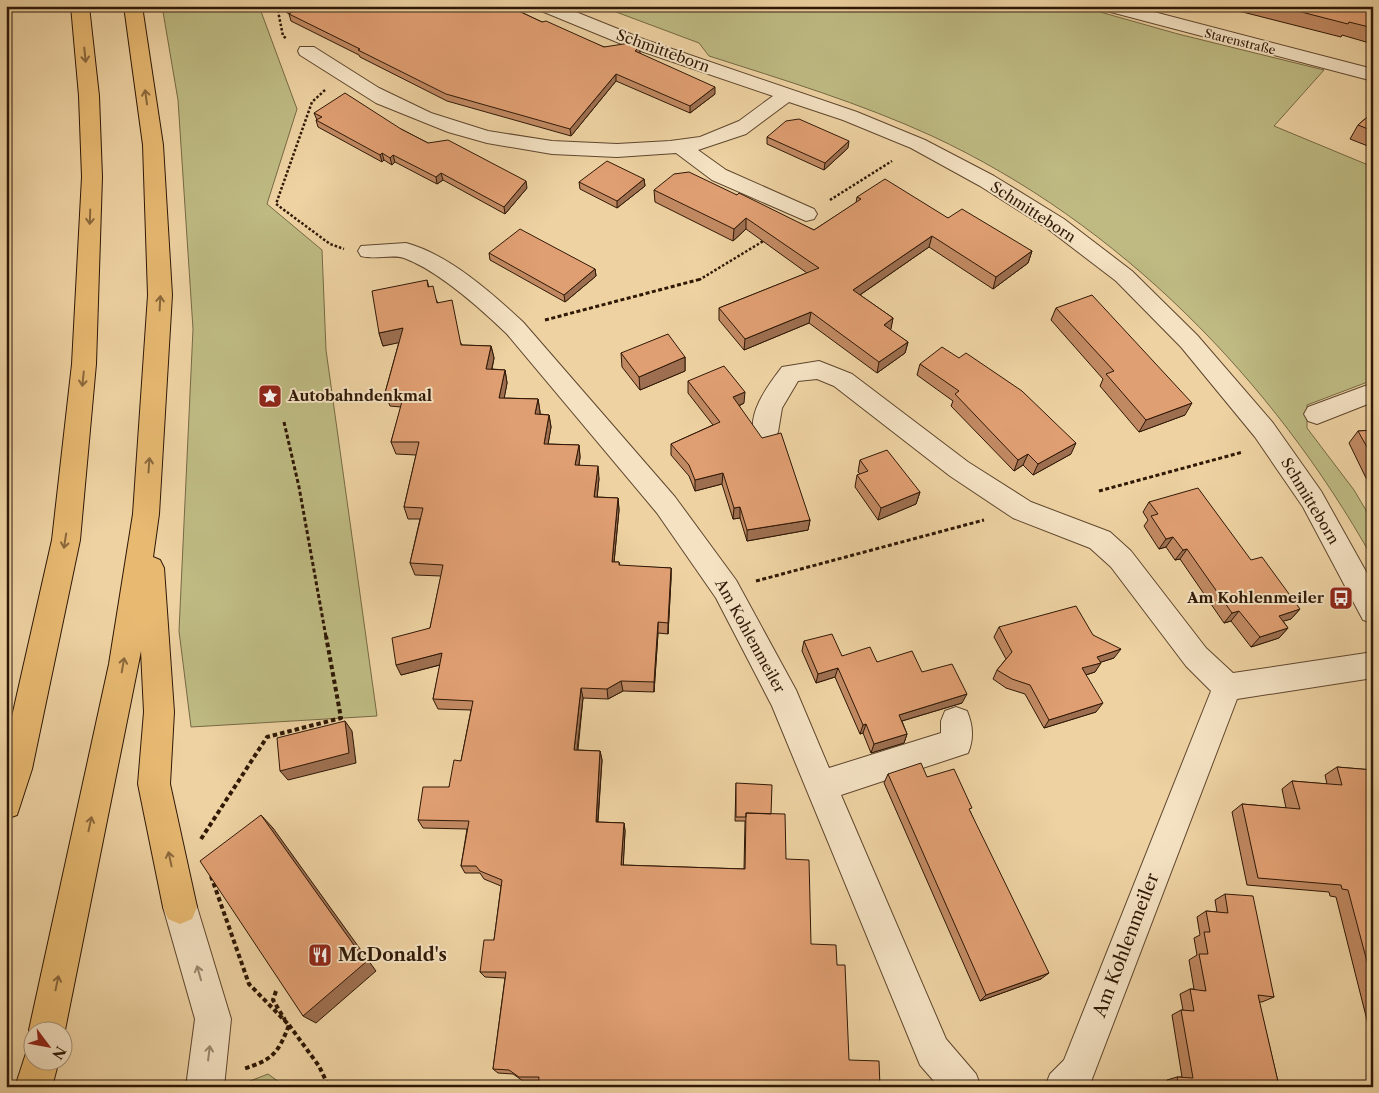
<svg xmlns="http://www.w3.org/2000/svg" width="1379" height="1093" viewBox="0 0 1379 1093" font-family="'Libre Caslon Text',serif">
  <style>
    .green { fill: #beba82; stroke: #766944 }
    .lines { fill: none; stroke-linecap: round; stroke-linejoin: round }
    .minor-casing { stroke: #5f462d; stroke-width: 2 }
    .highway-casing { stroke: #2f1806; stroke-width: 2 }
    .path-far2 { stroke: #2f1806; stroke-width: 2.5; stroke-dasharray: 2.5 2; stroke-linecap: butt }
    .path-far1 { stroke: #2f1806; stroke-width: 3; stroke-dasharray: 4 2.5; stroke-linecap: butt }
    .path { stroke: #2f1806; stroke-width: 4; stroke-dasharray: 4.5 3; stroke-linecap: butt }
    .minor { fill: #f4e2c3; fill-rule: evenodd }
    .highway { fill: #e7b971; fill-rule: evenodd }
    .wall { fill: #c18962; stroke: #2f1806 }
    .shaded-wall { fill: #9d6f50; stroke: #2f1806 }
    .building { fill: #e09f72; stroke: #2f1806 }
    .oneway { stroke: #8b683c }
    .oneway2 { stroke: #9b876e }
    .labels { text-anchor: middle; stroke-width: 4; stroke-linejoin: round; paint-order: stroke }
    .far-street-label { font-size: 12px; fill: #2f1806; stroke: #f4e2c3 }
    .street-label { font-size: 15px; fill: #2f1806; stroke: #f4e2c3 }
    .poi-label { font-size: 15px; font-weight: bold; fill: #2f1806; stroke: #f4e2c3; text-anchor: start }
    .near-street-label { font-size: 18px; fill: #2f1806; stroke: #f4e2c3 }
    .near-poi-label { font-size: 18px; font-weight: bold; fill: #2f1806; stroke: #f4e2c3; text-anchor: start }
  </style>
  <rect width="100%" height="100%" fill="#eed2a2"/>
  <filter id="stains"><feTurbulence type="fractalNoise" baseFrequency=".004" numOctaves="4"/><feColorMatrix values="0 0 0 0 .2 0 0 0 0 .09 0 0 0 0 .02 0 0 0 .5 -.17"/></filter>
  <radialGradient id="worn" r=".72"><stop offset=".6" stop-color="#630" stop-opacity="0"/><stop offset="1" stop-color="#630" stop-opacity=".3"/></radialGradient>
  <!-- green -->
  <path class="green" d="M162 6H259L297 109 267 204 322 250 326 350 377 716 191 727 179 631 193 329 178 100Z
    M600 6H1079L1178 34 1324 70 1274 126 1373 167V380L1307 405V428L1354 490 1373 522V559C1273 380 1119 223 932 136 860 103 784 80 709 56L699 43Z
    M268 1074 286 1087H250V1081Z"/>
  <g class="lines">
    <!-- minor casing -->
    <g class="minor-casing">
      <path id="minor" d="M536 6H561L643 39 857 112 925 140 994 176 1064 219 1132 271 1197 335 1273 423 1321 491 1373 584V623L1363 620 1303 507 1255 437 1181 347 1116 281 1048 229 980 186 911 148 843 120 789 102 746 134 698 150 726 170 814 209 817 214 814 219 806 221 712 180 676 153 617 157 552 154 487 143 448 132 376 103 300 55 298 51 300 47H314L379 88 431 113 488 131 552 141 617 144 670 141 700 137 739 121 773 96 629 47 539 10Z
        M1100 6H1131L1373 69V81L1103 10Z
        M406 243C448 254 492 293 523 322L675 497 736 580 796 690 829 768 941 733V721L945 711 956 707 967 711C973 725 974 739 968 753L841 795 946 1039 976 1074 981 1087H939L920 1065 772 706 716 598 657 513 507 334C480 308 439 271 404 258 391 254 375 260 361 256L358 251 361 246Z
        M819 361 852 374 968 462 1031 502 1110 532 1131 551 1206 648 1233 673 1373 652V678L1237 699 1089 1087H1045L1050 1074 1064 1060 1211 691 1186 666 1111 567 1090 548 1013 518 950 476 834 386 817 379 798 381 782 408 778 432 774 439 765 442 756 439C744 416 769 384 782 367Z
        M1373 383V402L1317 424 1308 421 1304 414 1308 407Z
        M180 890 192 895 197 907 231 1019 224 1087H186L195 1019 163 907 168 895Z"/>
    </g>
    <!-- highway casing -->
    <g class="highway-casing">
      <path id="highway" d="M71 6H89L99 96 102 177 96 364 80 540 32 769 17 815 6 819V743L52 540 72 364 82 177 79 96Z
        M124 6H142L163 145 172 295 159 514 153 557 160 560 164 568 174 712 170 784 197 907 192 919 180 924 168 919 163 907 138 784 144 712 141 651 65 1030 62 1036V1030H32V1039L29 1030 109 664 133 514 148 295 143 145Z
        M32 1045V1060H59L52 1087H15L28 1047Z"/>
    </g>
    <!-- path-far2 -->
    <path class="path-far2" d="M277 6 283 36 287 39
      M325 90 312 102 276 204 330 244 344 249
      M830 200 892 161
      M699 280 765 240"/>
    <!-- path-far1 -->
    <path class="path-far1" d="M545 320 701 279
      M284 422 299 487 326 637
      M1099 491 1243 452
      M756 581 984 520"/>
    <!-- path -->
    <path class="path" d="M201 839 267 737 341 718 326 636
      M211 876 249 984 289 1025C278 1054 272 1060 243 1069
      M276 991 273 1000 285 1020
      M289 1025 319 1066 329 1087"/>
    <!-- minor -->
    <use href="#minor" class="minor"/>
    <!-- highway -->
    <use href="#highway" class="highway"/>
  </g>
  <!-- wall -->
  <path class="wall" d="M284 6H508L542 22 604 47 640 53H639L715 94 690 113 616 81 571 136 447 101 360 57 359 55 291 21 289 14 286 12Z
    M1219 6H1373V44L1342 35 1341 37Z
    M1373 112V148L1350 139 1358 125Z
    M314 113 401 129 428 143 527 188 505 214 443 180 437 184 395 162 392 165 384 160 382 162 318 127 316 120H317Z
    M767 137 848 148 824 170 767 144Z
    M644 179 645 186 617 208 580 189 579 182Z
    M654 190 737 195 814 230 856 203 857 197 948 218 1032 251 1028 263 993 289 929 247 860 295 893 318 890 330 908 342 905 353 877 373 809 323 744 350 719 320V308L807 273 746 229 733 241 655 202Z
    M489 253 595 269 596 276 565 302 490 260Z
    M427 280 429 287 462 345 491 346 494 358 492 369 505 370 507 383 504 398 538 399 540 412V414L549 415 551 427 548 444 579 445 580 457 579 465 599 478 597 497 618 498 619 510 614 562H619L620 566 671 568V579L668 634 658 633 654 692 623 691 608 699 583 698 578 750 600 751 602 760 598 822 624 823 625 831 623 865 744 869 745 821H735L736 783 771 814 786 859 539 1081H523L513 1074 498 1073 493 1069 505 978 485 977 480 972 494 940 501 886 484 879 480 873H465L461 866 467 829 423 828 418 820 449 787 461 761 471 710 438 709 433 699 440 665 401 675 430 628 441 576 415 575 410 563 420 519H408L404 507 416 455 396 454 391 442 401 407 390 406 385 393 399 342 383 346 379 333Z
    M1056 308 1185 415 1139 432 1100 386 1103 379 1051 320Z
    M621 353 685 357V371L640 390 622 367Z
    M920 364 1071 454 1033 475 1023 465 1014 471 951 406 953 401 917 375Z
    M688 381 744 403 739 406 810 520 808 530 747 541 740 518 733 519 722 484 695 491 689 476 671 455V444L713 425 688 393Z
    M1373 425V478H1366L1349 443 1358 431H1370Z
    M860 460 920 492 916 504 878 520 855 487 857 475 860 474 858 472Z
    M1149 502 1251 560 1300 609 1291 619 1283 621 1288 628 1279 638 1251 647 1231 621 1224 623 1180 559 1175 560 1166 547 1159 549 1144 526 1148 520 1143 512Z
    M999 627 1093 635 1114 658 1101 662 1095 672 1086 675 1096 712 1044 728 1025 694 1006 688 993 679 997 670 1006 659 994 637Z
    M804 641 842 656 877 662 922 672 962 703 902 721 907 734 904 743 871 753 863 733 860 734 835 677 816 683 802 651Z
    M1337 767 1373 770V1044L1336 897 1330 896 1329 892 1247 885 1232 812 1242 804 1286 808 1282 789 1292 781 1327 784 1325 775Z
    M888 774 927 777 970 811 1041 979 980 1001 884 783Z
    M1225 894 1274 997 1262 1002H1259L1279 1086 1168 1087 1167 1080 1177 1077H1182L1172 1015 1181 1010H1183L1180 994 1190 989H1194L1189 960 1197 955 1194 938 1200 935 1197 917 1206 911 1217 912 1215 900Z"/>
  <!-- shaded-wall -->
  <path class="shaded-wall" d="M640 46V53L635 58V51Z
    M616 74V81L571 136 570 129Z
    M715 87V94L690 113V106Z
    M849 141 848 148 824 170 825 163Z
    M382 153 384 160 382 162 380 155Z
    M393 155 395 162 392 165 390 158Z
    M441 173 443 180 437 184 436 177Z
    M644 179 645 186 617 208V201Z
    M526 181 527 188 505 214 504 207Z
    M746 218V229L733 241 734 229Z
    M932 236 929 247 851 301 853 290Z
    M1032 251 1028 263 993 289 996 277Z
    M595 269 596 276 565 302 564 295Z
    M811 312 809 323 744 350 745 339Z
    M893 318 891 329 881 336 884 325Z
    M403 328 407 341 383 346 379 333Z
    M908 342 905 353 877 373 879 362Z
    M491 346 494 358 489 382 486 369Z
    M685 357V371L640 390 639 377Z
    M505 370 507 383 502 410 499 398Z
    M745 392 744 403 732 409 733 397Z
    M538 399 540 412 538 427 535 414Z
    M1192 403 1185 415 1139 432 1146 420Z
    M549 415 551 427 546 456 544 444Z
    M1076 443 1071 454 1033 475 1038 464Z
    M579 445 580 457 577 477 575 465Z
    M1028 454 1023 465 1014 471 1018 460Z
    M598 466 599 478 596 509 594 497Z
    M723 473 722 484 695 491V480Z
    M920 492 916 504 878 520 881 508Z
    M618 498 619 510 613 573 612 562Z
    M740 507V518L733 519 734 508Z
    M810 520 808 530 747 541V530Z
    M1173 537 1166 547 1159 549 1166 539Z
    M1187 549 1180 559 1175 560 1183 550Z
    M671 568V579L668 634V623Z
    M1300 609 1291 619 1270 625 1279 616Z
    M1239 611 1231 621 1224 623 1232 613Z
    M658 622V633L654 692V682Z
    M1288 628 1279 638 1251 647 1260 637Z
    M1121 649 1114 658 1092 665 1101 663 1095 672 1076 678 1082 668 1097 657Z
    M442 653 447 663 401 675 396 665Z
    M838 668 835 677 816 683 818 674Z
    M621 681 623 691 608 699 607 689Z
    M581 688 583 698 576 759 574 750Z
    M967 694 962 703 895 723 899 715Z
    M1103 703 1096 712 1044 728 1049 720Z
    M345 721 352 731 356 763 288 780 280 771Z
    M866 724 863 733 860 734 863 725Z
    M907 734 904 743 871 753 874 744Z
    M600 751 602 760 597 830 596 822Z
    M261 815 273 828 376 971 316 1023 303 1016Z
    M624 823 625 831 623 872 621 865Z
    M1049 973 1041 979 980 1001 986 995Z"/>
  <!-- building -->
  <path class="building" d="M286 6H508L542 22 546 21 604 47 630 43 640 46 635 51 715 87 690 106 616 74 570 129 446 94 358 50 360 49 289 14 295 10Z
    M1278 6H1373V28L1349 22 1348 24Z
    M345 93 401 129 428 143 448 140 526 181 504 207 441 173 436 177 393 155 390 158 382 153 380 155 316 120 322 117 314 113Z
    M1373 112V131L1358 125Z
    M799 119 849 141 825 163 767 137 786 121Z
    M607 161 644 179 617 201 579 182Z
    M689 172 737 195 739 193 814 230 861 199 857 197 885 179 948 218 962 209 1032 251 996 277 932 236 853 290 893 318 884 325 908 342 879 362 811 312 745 339 719 308 819 268 746 218 734 229 654 190 674 174Z
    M520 229 595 269 564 295 489 253Z
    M427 280 428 287 433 286 437 303 452 300 461 345 491 346 486 369 505 370 499 398 538 399 535 414 549 415 544 444 579 445 575 465 598 466 594 497 618 498 612 562H619V565L671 568 668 623 658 622 654 682 621 681 607 689 581 688 574 750 600 751 596 822 624 823 621 865 745 869 746 813 785 814 786 859 809 860 811 944 836 945 837 965H845L849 1060 879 1061 880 1087H538L539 1077H519L509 1070 493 1069 506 972H480L484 940H494L502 880 480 871 476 866H461L469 821 418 820 423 787H449L454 760 461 761 473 701 433 699 442 653 396 665 392 638 430 628 443 565 410 563 423 508 404 507 419 442H391L404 394 385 393 403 328 379 333 372 291Z
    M1092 295 1192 403 1146 420 1106 374 1114 371 1056 308Z
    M668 334 685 357 639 377 621 353Z
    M942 347 959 358 966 353 1022 391 1076 443 1038 464 1028 454 1018 460 955 394 959 391 920 364Z
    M724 366 745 392 733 397 762 438 781 433 810 520 747 530 740 507 734 508 723 473 695 480 689 465 671 444 720 422 688 381Z
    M1373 430V458L1358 431Z
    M887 450 920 492 881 508 857 475 868 471 860 460Z
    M1198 488 1251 560 1262 557 1300 609 1279 616 1288 628 1260 637 1239 611 1232 613 1187 549 1183 550 1173 537 1166 539 1151 516 1158 514 1149 502Z
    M1076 606 1093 635 1121 649 1097 657 1101 663 1082 668 1103 703 1049 720 1030 685 1012 679 997 670 1012 652 999 627Z
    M832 634 842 656 870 647 877 662 912 651 922 672 952 664 967 694 899 715 907 734 874 744 866 724 863 725 838 668 818 674 804 641Z
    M345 721 349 753 280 771 277 738Z
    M921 763 927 777 954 769 972 808 969 809 1049 973 986 995 888 774Z
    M1337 767 1373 770V984L1348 890 1342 889 1341 885 1258 878 1242 804 1300 809 1292 781 1342 785Z
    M736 783 772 785 771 814 746 813V817H736Z
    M261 815 366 962 303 1016 200 861Z
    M1225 894 1253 896 1274 997 1258 995 1279 1086 1263 1085V1087H1179L1177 1077 1193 1078 1181 1010 1194 1011 1190 989 1206 991 1199 954H1208L1204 932H1210L1206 911 1228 913Z"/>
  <!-- one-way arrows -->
  <defs><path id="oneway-shaft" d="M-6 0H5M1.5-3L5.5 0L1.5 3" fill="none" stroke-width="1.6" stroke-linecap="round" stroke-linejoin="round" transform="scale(1.25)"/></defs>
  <g class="oneway">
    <use href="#oneway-shaft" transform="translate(85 55) rotate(84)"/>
    <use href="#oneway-shaft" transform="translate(146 97) rotate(-98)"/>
    <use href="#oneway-shaft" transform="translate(90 217) rotate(92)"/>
    <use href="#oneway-shaft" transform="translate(160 303) rotate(-87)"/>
    <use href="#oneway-shaft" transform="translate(83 379) rotate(96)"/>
    <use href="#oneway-shaft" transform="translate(149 465) rotate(-86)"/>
    <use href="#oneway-shaft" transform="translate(65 541) rotate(99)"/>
    <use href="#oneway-shaft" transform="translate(123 665) rotate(-80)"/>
    <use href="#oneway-shaft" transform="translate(90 824) rotate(-78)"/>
    <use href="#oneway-shaft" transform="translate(170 859) rotate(-102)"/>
    <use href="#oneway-shaft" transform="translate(57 983) rotate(-78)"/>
  </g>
  <g class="oneway2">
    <use href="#oneway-shaft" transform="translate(199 973) rotate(-106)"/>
    <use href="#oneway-shaft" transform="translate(209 1053) rotate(-83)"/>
  </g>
  <!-- icons -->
  <defs>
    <g id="sight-square" transform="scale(1.25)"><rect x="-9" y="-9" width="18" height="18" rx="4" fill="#8f2418" stroke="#f4e2c3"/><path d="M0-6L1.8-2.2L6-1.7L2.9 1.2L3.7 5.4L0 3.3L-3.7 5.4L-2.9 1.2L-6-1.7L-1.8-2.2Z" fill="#fff"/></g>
    <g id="bus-square" transform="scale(1.25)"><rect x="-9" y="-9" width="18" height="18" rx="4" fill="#8f2418" stroke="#f4e2c3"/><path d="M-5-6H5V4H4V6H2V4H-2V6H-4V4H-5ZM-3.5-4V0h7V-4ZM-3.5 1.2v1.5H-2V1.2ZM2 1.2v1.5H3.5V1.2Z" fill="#fff"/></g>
    <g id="restaurant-square" transform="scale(1.25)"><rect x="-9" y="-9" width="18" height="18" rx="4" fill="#8f2418" stroke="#f4e2c3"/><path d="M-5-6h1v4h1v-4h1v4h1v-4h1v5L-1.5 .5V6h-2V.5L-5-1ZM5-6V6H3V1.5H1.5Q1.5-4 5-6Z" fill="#fff"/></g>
  </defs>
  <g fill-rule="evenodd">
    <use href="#sight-square" x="270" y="396"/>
    <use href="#bus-square" x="1341" y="598"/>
    <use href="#restaurant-square" x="320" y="955"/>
  </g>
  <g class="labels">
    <!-- far-street labels -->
    <g class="far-street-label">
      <text transform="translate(1240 42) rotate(14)" y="4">Starenstraße</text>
    </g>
    <!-- street labels -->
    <g class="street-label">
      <text transform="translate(663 51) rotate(20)" y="5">Schmitteborn</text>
      <text transform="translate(1033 212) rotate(33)" y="5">Schmitteborn</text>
      <text transform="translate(1310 501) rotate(59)" y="5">Schmitteborn</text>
      <text transform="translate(750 636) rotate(61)" y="5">Am Kohlenmeiler</text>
    </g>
    <!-- poi labels -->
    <g class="poi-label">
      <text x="288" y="401">Autobahndenkmal</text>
      <text x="1324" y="603" text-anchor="end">Am Kohlenmeiler</text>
    </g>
    <!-- near-street labels -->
    <g class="near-street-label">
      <text transform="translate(1126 945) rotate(-69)" y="6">Am Kohlenmeiler</text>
    </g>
    <!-- near-poi labels -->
    <g class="near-poi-label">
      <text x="338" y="961">McDonald's</text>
    </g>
  </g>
  <!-- margin -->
  <rect width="1379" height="1093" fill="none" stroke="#eed2a2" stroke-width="25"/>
  <rect x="8" y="8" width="1364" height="1078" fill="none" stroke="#2f1806" stroke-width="2.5"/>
  <rect x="12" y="12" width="1354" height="1068" fill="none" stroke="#2f1806"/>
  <!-- north arrow -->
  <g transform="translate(48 1046) rotate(122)"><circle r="24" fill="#f4e2c3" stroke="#a59177"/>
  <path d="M0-4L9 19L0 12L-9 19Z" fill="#8f2418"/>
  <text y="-8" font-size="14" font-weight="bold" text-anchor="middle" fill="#2f1806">N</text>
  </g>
  <rect width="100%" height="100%" filter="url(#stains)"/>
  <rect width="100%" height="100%" fill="url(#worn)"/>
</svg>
